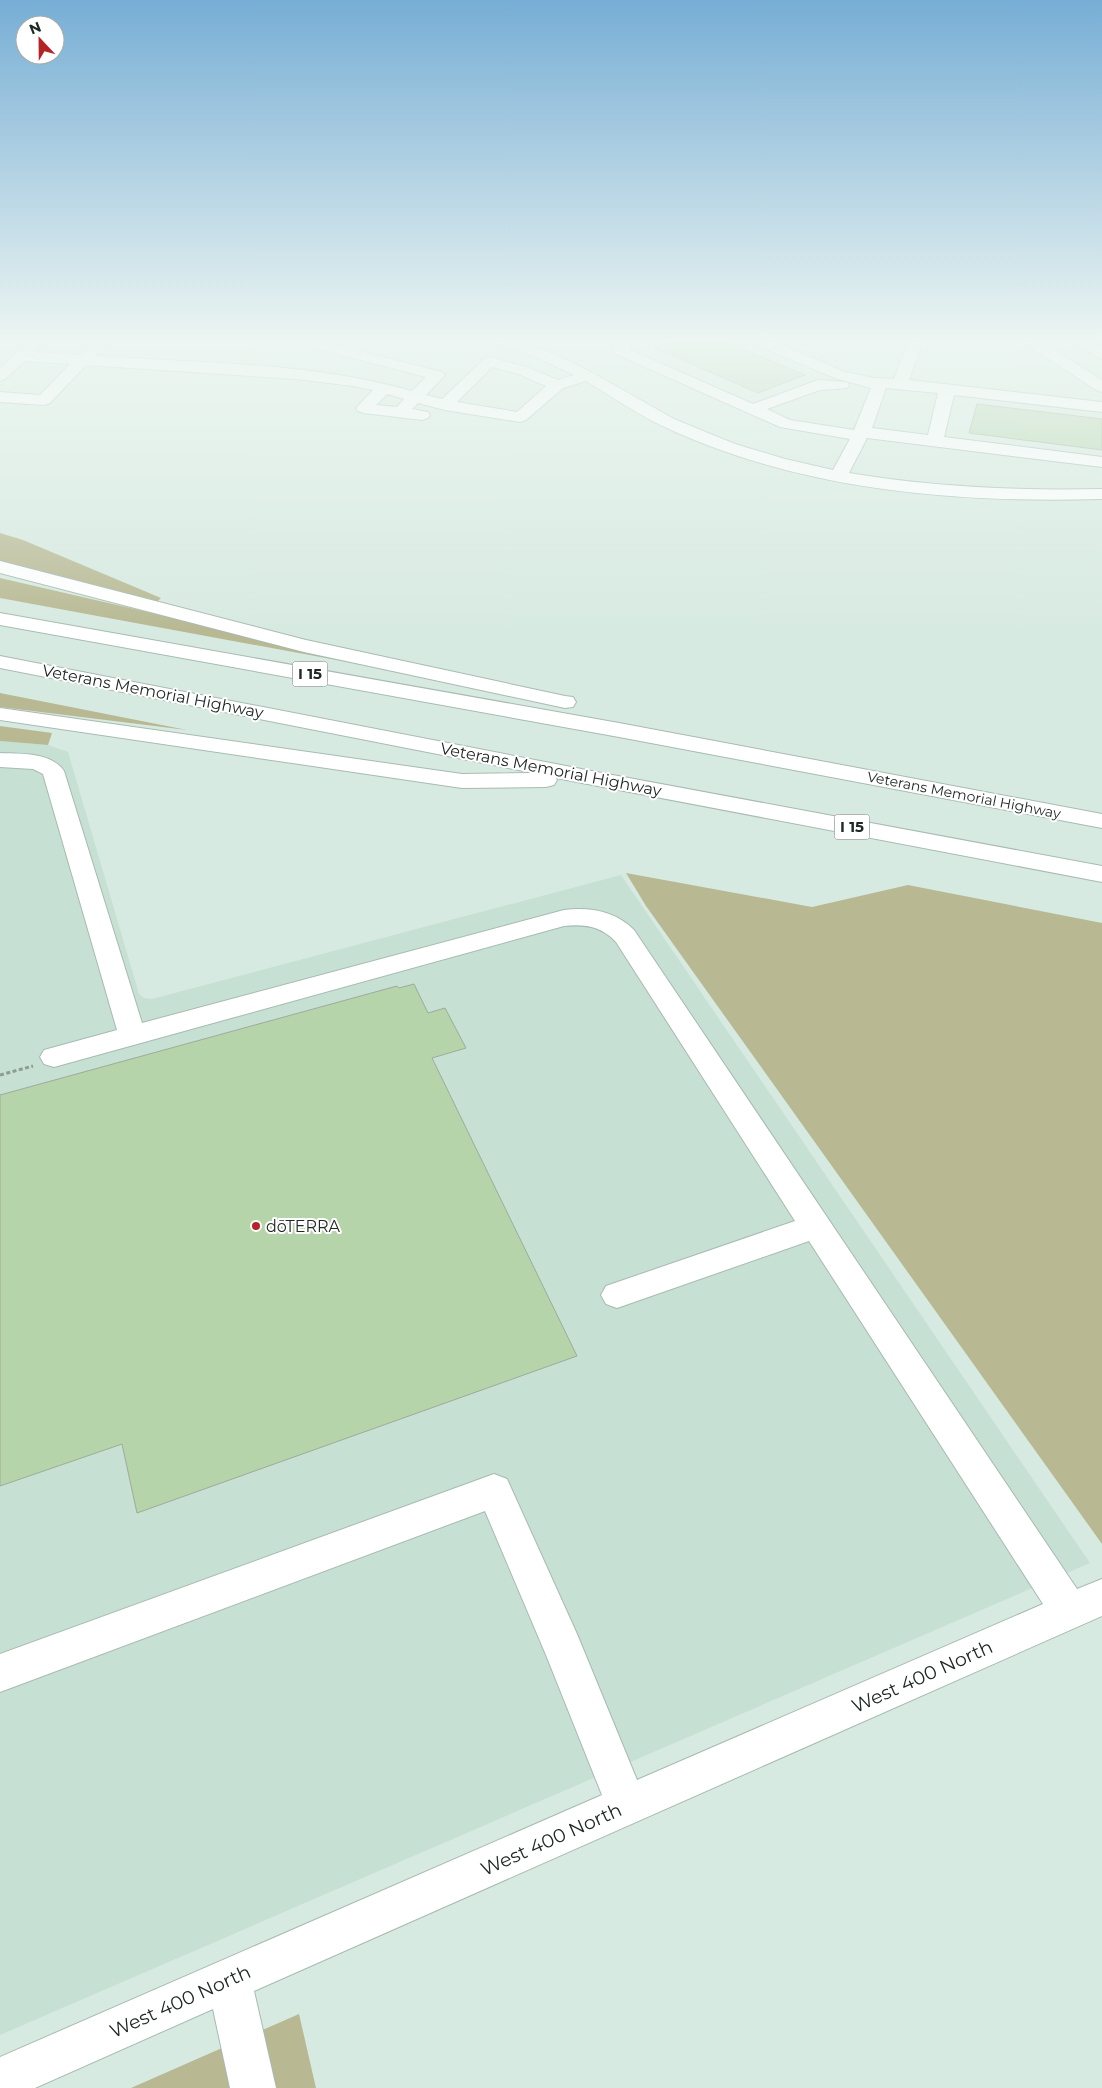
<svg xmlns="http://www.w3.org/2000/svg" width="1102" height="2088" viewBox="0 0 1102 2088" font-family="Montserrat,sans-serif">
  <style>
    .built { fill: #c6e0d3 }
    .green { fill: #b8b993 }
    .building { fill: #b5d4aa; stroke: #9faa9b }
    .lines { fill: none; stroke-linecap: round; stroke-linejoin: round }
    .minor-casing { stroke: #a8bab1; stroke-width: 2 }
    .highway-casing { stroke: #a8bab1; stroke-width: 2 }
    .path { stroke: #8c9b94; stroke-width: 3; stroke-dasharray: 4 2.5; stroke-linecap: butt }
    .minor { fill: #fff; fill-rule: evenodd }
    .highway { fill: #fff; fill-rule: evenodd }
    .poi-dot { fill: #b42427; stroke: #fff; stroke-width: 2 }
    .labels { text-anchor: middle; stroke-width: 4; stroke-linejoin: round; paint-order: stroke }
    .far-street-label { font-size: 14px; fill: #212925; stroke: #fff }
    .shield { fill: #fff; stroke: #646966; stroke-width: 1 }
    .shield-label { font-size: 15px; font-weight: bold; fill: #212925 }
    .street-label { font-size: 16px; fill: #212925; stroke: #fff }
    .poi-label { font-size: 16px; fill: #212925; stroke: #fff; text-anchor: start }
    .near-street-label { font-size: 19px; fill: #212925; stroke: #fff }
  </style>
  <rect width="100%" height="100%" fill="#d7eae1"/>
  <!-- built -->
  <path class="built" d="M0 741 48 745 68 752 139 994 144 998 152 999 621 875 1090 1563 0 2035Z"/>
  <!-- green -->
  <path class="green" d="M0 533 23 540 161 598 157 602 0 561Z
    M0 578 356 660 353 663 0 598Z
    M0 693 187 730 0 707Z
    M0 726 52 733 48 745 0 741Z
    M626 873 812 907 908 885 1102 923V1544L646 906Z
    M299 2014 316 2088H131Z"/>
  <!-- building -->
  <path class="building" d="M683 338H717L805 375 758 393 655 348Z
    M977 404 1102 419V450L969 433Z
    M414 984 428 1013 445 1008 466 1048 432 1058 577 1356 137 1513 122 1444 0 1486V1095L397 986 399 988Z"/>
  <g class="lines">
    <!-- minor casing -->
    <g class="minor-casing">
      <path id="minor" d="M95 338H110L94 356C200 363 309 362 412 391L426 377 315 348 313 345 315 342 320 341 442 372 445 375 426 395 442 399 484 359 489 357 526 367 558 380 574 375 538 358 492 341 490 338H512L560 357 593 373 674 419 735 444 785 459 833 470 850 439 780 427 616 354 611 347C619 336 639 338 651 338L649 341 628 349 753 404 818 380 847 382 849 385 847 388 820 390 767 409 790 420 854 430 871 388 835 378 747 341 745 338H765L845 372 874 378 894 379 910 338H924L909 380 1102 402V412L954 395 944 437 1102 457V467L867 438 849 473C933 487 1017 491 1102 489V499C957 503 806 491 671 430 641 417 614 398 586 381L563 388 526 420 520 422 445 410 418 403 412 409 428 412 430 415 428 418 422 420 364 413 358 411 356 408 373 390 353 386 296 379 86 365 50 403 44 405 0 402V392L40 395 70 364 25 361 5 379 0 381V368L30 340H40L42 343 34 352 78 355ZM492 367 516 373 546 386 517 412 457 402ZM886 388 938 393 928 435 872 428ZM387 394 404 399 397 407 376 405Z
        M1017 338H1035L1102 380V392L1096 390Z
        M1069 338H1087L1102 348V359L1097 357Z
        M0 753C21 754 51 752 64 771L142 1023 564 910C590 907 615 911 634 930L1077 1589 1102 1579V1616L254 1991 276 2088H230L213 2009 35 2088H0V2057L602 1795 546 1655 485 1511 0 1692V1654L494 1474 507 1479 577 1634 637 1780 1043 1604 809 1241 617 1308 606 1304 601 1295 606 1286 795 1221 616 942C601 926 585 924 564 926L54 1067 44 1064 40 1057 44 1050 117 1030 43 774 33 769 0 767Z"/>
    </g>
    <!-- highway casing -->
    <g class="highway-casing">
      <path id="highway" d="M0 561 306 640 565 696 573 697 576 702 573 707 565 708 304 652 0 573Z
        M0 613 619 723 1102 814V828L619 737 0 625Z
        M0 656 602 773 1102 866V882L556 778 557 780 554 785 546 787 462 788 0 720V708L462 774 534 773 0 668Z"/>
    </g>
    <!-- path -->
    <path class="path" d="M0 1075 33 1066"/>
    <!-- minor -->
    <use href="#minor" class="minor"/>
    <!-- highway -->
    <use href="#highway" class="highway"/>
  </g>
  <!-- sky -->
  <linearGradient id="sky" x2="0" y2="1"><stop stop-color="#77aed5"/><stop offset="0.54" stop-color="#edf6f2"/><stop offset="1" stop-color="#edf6f2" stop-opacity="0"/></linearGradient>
  <rect width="1102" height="631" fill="url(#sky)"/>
  <!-- markers -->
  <circle class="poi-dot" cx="256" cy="1226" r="5"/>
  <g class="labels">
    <!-- far-street labels -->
    <g class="far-street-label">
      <text transform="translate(964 795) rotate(11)" y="5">Veterans Memorial Highway</text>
    </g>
    <!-- shield labels -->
    <g class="shield">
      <rect x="292.5" y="661.5" width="35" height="25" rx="4"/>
      <rect x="834.5" y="814.5" width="35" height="25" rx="4"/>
    </g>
    <g class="shield-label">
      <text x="310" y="679">I 15</text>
      <text x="852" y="832">I 15</text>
    </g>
    <!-- street labels -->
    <g class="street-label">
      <text transform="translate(153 691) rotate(11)" y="6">Veterans Memorial Highway</text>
      <text transform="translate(551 769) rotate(11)" y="6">Veterans Memorial Highway</text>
    </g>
    <!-- poi labels -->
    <g class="poi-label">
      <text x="266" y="1232">dōTERRA</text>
    </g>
    <!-- near-street labels -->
    <g class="near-street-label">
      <text transform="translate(922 1676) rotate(-24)" y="7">West 400 North</text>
      <text transform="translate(551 1839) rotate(-24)" y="7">West 400 North</text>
      <text transform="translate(180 2001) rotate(-24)" y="7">West 400 North</text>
    </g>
  </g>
  <!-- north arrow -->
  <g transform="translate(40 40) rotate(338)"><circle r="24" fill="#ffffff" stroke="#a6a9a8"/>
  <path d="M0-4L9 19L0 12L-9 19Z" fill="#b42427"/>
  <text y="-8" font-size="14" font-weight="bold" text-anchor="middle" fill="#212925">N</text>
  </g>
</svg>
